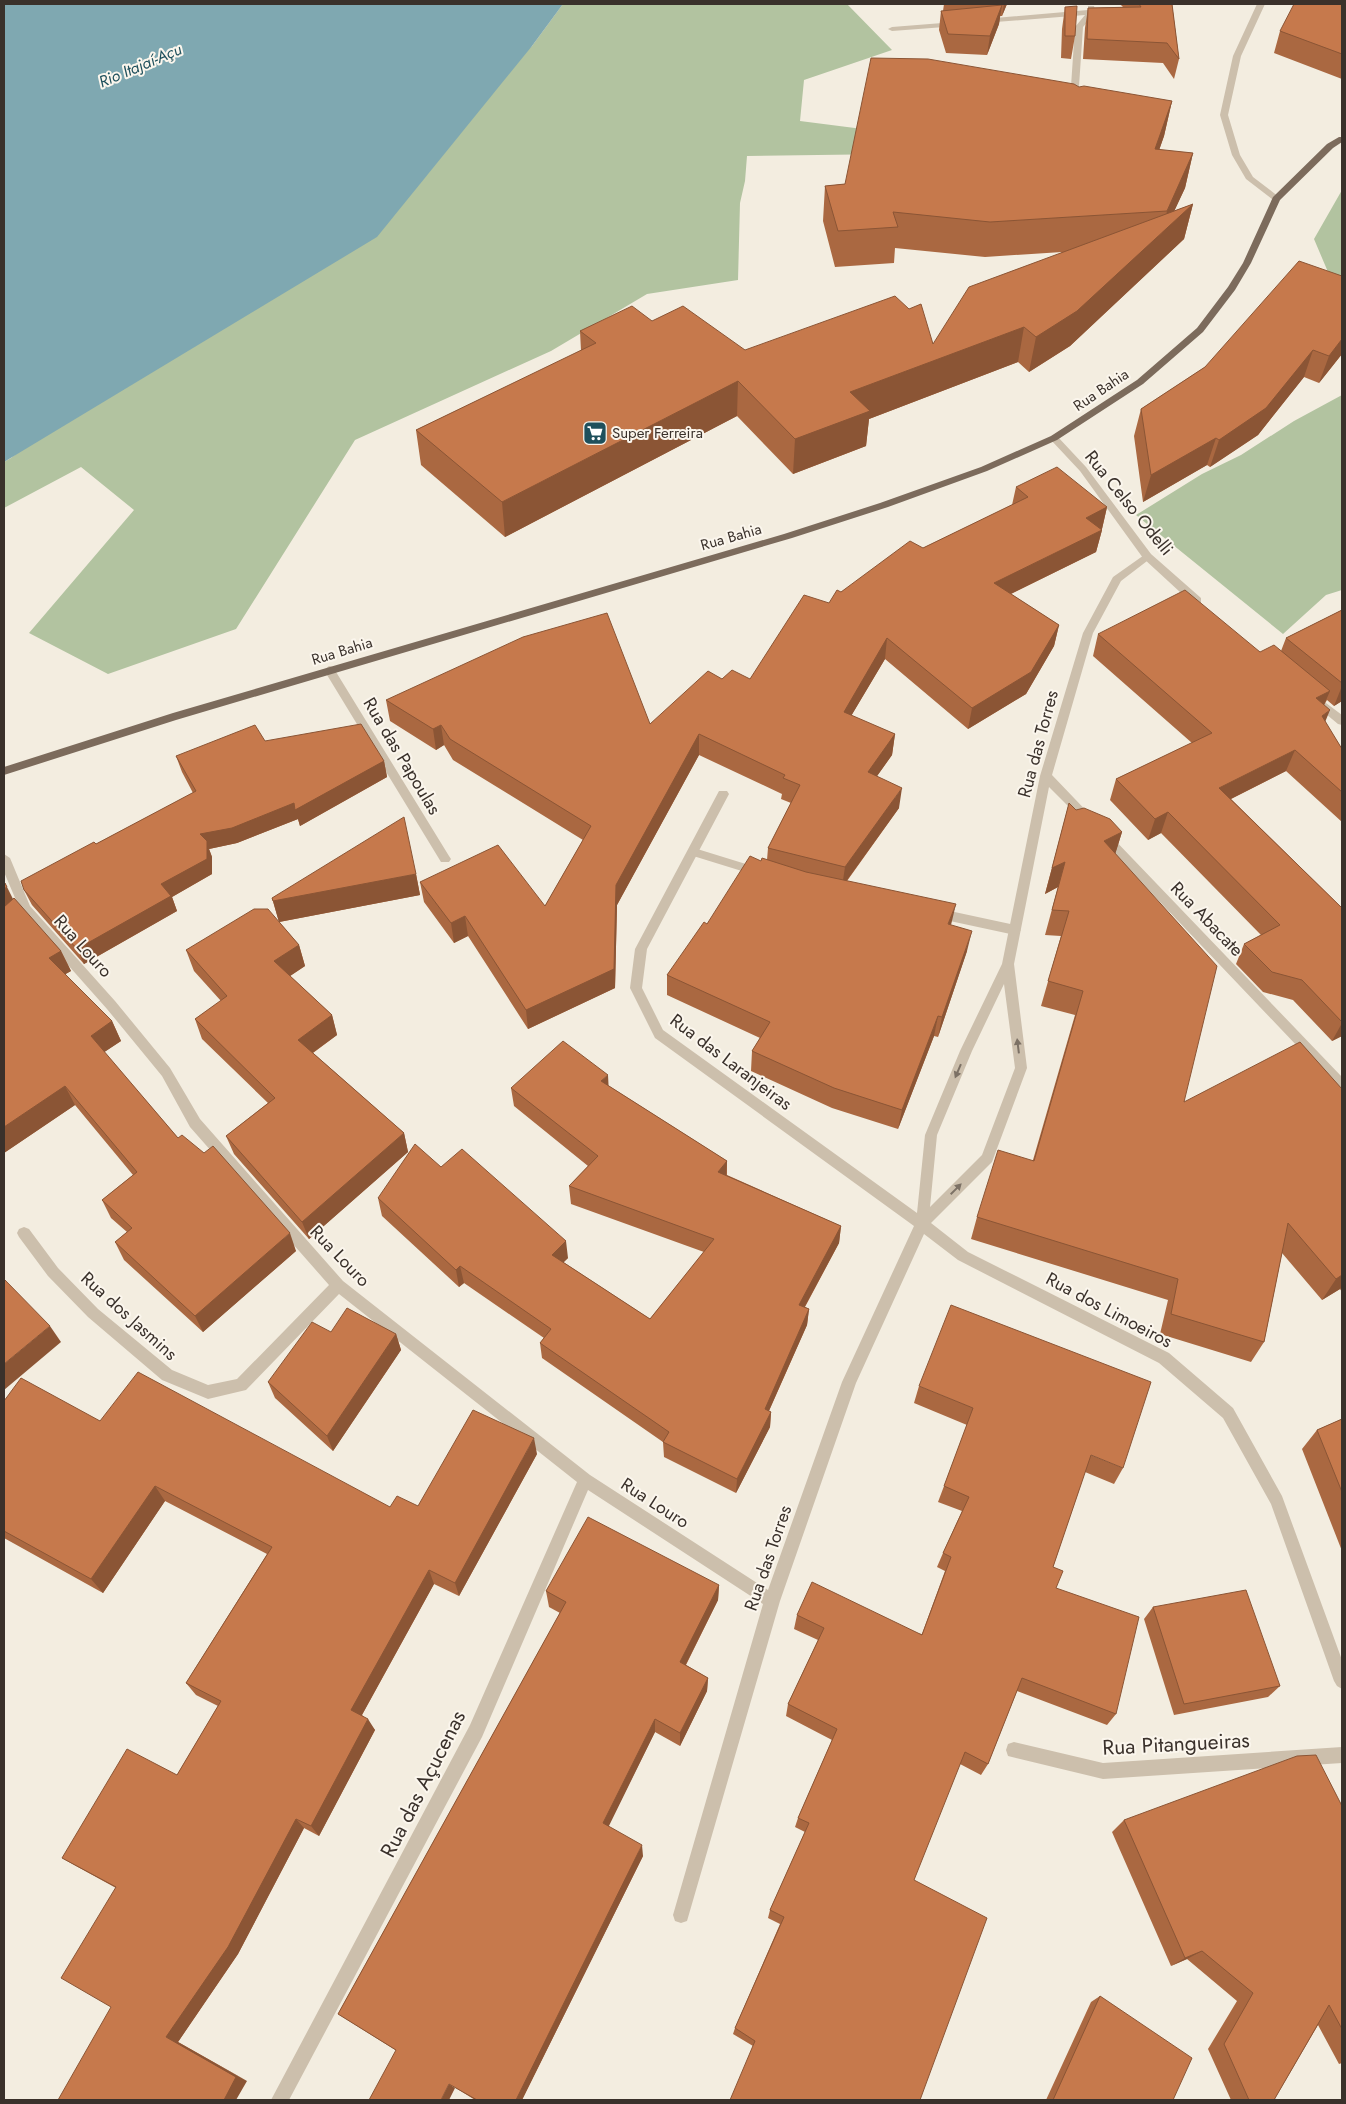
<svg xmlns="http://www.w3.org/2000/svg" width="1346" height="2104" viewBox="0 0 1346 2104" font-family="Jost,sans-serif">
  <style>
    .green { fill: #b2c3a0 }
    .water { fill: #7fa8b1 }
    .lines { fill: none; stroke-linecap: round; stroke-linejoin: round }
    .service { fill: #ccbfac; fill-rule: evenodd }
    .minor { fill: #ccbfac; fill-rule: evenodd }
    .tertiary { fill: #ccbfac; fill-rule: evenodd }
    .primary { fill: #7c6b5c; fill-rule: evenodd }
    .wall { fill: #aa6841 }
    .shaded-wall { fill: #8b5535 }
    .building { fill: #c6794c; stroke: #8b5535 }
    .oneway { fill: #7c7165 }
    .labels { text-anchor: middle; stroke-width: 4; stroke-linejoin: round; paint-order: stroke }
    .far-street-label { font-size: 15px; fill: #3a312b; stroke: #fbf6ed }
    .far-poi-label { font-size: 15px; fill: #3a312b; stroke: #fbf6ed; text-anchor: start }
    .far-water-label { font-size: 16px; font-style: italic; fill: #1f505c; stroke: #fbf6ed }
    .street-label { font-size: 18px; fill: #3a312b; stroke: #fbf6ed }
    .near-street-label { font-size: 21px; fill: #3a312b; stroke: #fbf6ed }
  </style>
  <rect width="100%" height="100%" fill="#f3ede0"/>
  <!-- green -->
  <path class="green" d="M563 4H847L892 50 804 80 800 121 894 133 892 154 747 156 745 181 740 203 738 280 647 294 551 351 355 440 236 629 108 674 29 633 134 510 81 467 4 508V462L11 458 532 46Z
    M1342 190V284L1328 272 1314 239Z
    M1342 395V590L1326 595 1283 634 1136 515 1202 474 1241 455 1294 421Z"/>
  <!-- water -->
  <path class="water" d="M4 4H563L532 46 377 237 4 462Z"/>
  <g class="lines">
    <!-- service -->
    <path class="service" d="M694 848 762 869 764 872 758 876 690 855 688 852 690 849Z
      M936 908 1015 925 1021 930 1015 935 936 918 930 913Z"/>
    <!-- minor -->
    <path class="minor" d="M1257 4H1265L1241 56 1228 115 1240 155 1253 177 1279 197 1280 199 1276 202 1246 179 1232 155 1220 115 1233 56Z
      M1088 6H1094L1096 12 1083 27 1078 101 1074 103 1070 101 1075 27 1085 15 983 23 979 21 983 19 1088 10Z
      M955 22H958V26L892 31 888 29 892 27Z
      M1147 553 1151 554V558L1121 581 1093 633 1052 775 1096 821 1094 824H1086L1049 787 1014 964 1027 1068 992 1162 931 1223 968 1252 1169 1353 1233 1408 1282 1496 1342 1660V1689L1337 1686 1334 1681 1271 1504 1223 1418 1159 1363 958 1260 924 1234 856 1383 780 1601 687 1921 681 1923 675 1921 673 1915 763 1604 588 1490 482 1737 289 2100H271L470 1725 577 1482 339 1294 246 1390 208 1399 162 1380 88 1317 48 1276 19 1237 17 1233 19 1229 24 1227 29 1229 58 1268 98 1309 172 1370 208 1385 237 1379 329 1285 190 1127 162 1076 107 1009 21 912 4 872V854L10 858 30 906 115 1001 170 1068 200 1119 343 1281 590 1475 768 1590 842 1382 914 1226 655 1038 630 988 635 949 719 791H727L729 794 647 949 642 988 663 1030 917 1213 925 1135 960 1051 1002 964 1040 776 1083 633 1113 577ZM1004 984 1015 1068 982 1155 930 1207 937 1135 972 1051Z
      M329 666 333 667 449 856 451 859 449 862H441L324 670Z
      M1105 833 1109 834 1342 1077V1090L1338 1089 1101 840 1099 837 1101 834Z
      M1014 1742 1103 1763 1342 1747V1763L1103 1779 1008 1756 1006 1750 1008 1744Z"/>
    <!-- tertiary -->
    <path class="tertiary" d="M1054 435 1057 436 1086 467 1151 554 1201 598V604H1193L1143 558 1080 471 1051 440V436Z
      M1318 697 1342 715V725L1338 724 1314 704 1313 701 1314 698Z"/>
    <!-- primary -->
    <path class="primary" d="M1339 137H1342V142L1333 148 1280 200 1251 263 1235 290 1203 332 1143 384 1057 440 987 471 888 507 792 538 176 720 4 775V767L173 713 784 534 880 503 981 467 1051 436 1137 380 1197 328 1228 287 1243 263 1273 197 1327 144Z"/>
  </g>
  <!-- wall -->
  <path class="wall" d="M944 4H1007L1002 16H1000L999 24 987 55 946 53 939 30 941 11H943Z
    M1120 4H1172L1179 59 1174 79 1163 63 1083 59 1085 28 1088 8 1123 7Z
    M1342 4V79L1274 53 1280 31Z
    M1065 7 1075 36 1071 59 1061 58 1062 29Z
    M1079 87 1172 101 1164 136 1159 150 1193 153 1185 188 1174 211 1193 204 1184 239 1070 346 1029 372 1018 362 869 419 866 446 793 474 737 416 505 537 421 465 416 430 581 351 580 331 652 321 745 350 933 344 1062 252 985 257 895 248 894 263 835 267 823 221 825 186 845 184Z
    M1342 276V354L1319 383 1304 377 1258 435 1210 467 1207 465 1143 502 1134 436 1141 409 1205 367Z
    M1016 487 1107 507 1102 529H1101L1102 530 1096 552 1011 594 1059 625 1054 646 1026 694 968 729 885 659 851 716 895 734 892 755 877 776 899 808 847 881 951 925 967 951 938 1037 934 1036 898 1129 832 1108 751 1071 752 1051 760 1038 667 995V975L707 924 761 861 767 860 768 848 791 803 781 799 782 794 699 755 617 905 615 988 528 1029 468 936 454 943 424 902 420 882 545 906 583 840 453 760 444 745 436 750 390 721 386 700 650 724 722 679H750L841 592 923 548 1012 505Z
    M1342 610V701L1334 706 1327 700 1324 705 1325 722 1342 749V822L1286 771 1231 799 1342 908V1036L1332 1041 1293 1000 1263 992 1236 964 1244 944 1261 935 1161 833 1148 840 1110 800 1116 779 1192 743 1093 656 1098 634 1260 652 1281 651 1286 638Z
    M265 741 384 761 387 777 300 826 298 819 237 843 209 849 212 857V874L172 897 177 911 84 964 32 905 24 890 96 844 193 793 182 772 176 756Z
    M1069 803 1076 810 1122 832 1115 854 1184 1102 1342 1089V1292L1340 1289 1322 1300 1282 1253 1264 1342 1251 1362 1160 1334 1168 1300 971 1239 977 1217 1033 1160 1075 1015 1041 1006 1061 936 1045 935 1058 887 1045 894Z
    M416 874 420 895 279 922 299 945 305 966 290 976 332 1015 337 1035 313 1053 404 1133 408 1152 309 1239 234 1154 226 1136 268 1103 202 1039 195 1019 221 1001 194 971 186 950 279 922 272 898Z
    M13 899 61 951 71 971 65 974 112 1021 121 1041 104 1052 178 1138 296 1251 203 1332 124 1260 115 1242 127 1232 111 1218 102 1200 133 1175 75 1105 4 1153Z
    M609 1086 727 1161V1175L841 1226 839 1243 805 1307 809 1309 807 1325 769 1411 771 1412 770 1427 736 1493 664 1457 663 1442 542 1358 540 1343 544 1338 464 1283 459 1287 382 1216 378 1198 441 1167 568 1258 563 1262 650 1319 704 1252 571 1204 569 1186 588 1166 514 1106 511 1088Z
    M331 1332 396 1334 401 1350 333 1451 275 1398 268 1382Z
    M919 1386 1123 1468 1114 1484 1085 1472 1053 1567 1056 1588 1116 1714 1107 1725 1017 1691 988 1764 981 1775 960 1764 753 2046 733 2034 735 2028 780 1924 768 1918 770 1910 805 1832 795 1827 798 1818 832 1740 786 1716 788 1704 818 1640 794 1629 797 1615 922 1634 945 1571 937 1567 943 1553 962 1511 938 1502 967 1425 914 1403Z
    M4 1401 100 1421 390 1507 418 1506 537 1454 459 1596 434 1584 362 1715 375 1730 319 1836 304 1828 238 1954 178 2042 247 2081 111 2007 116 1888 76 1866 62 1858 177 1775 218 1706 196 1695 186 1683 267 1554 165 1501 103 1593 4 1538Z
    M1342 1419V1551L1302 1449 1317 1430Z
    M719 1585 718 1600 686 1665 708 1678 707 1691 680 1746 655 1732 608 1826 643 1856 522 2100H475L338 2014 560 1613 549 1607 546 1591Z
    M1153 1607 1280 1686 1268 1697 1174 1715 1144 1619Z
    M1342 1806V2063L1339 2064 1318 2025 1274 2100H1231L1208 2049 1237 2001 1187 1959 1171 1966 1112 1832 1124 1820Z
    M1100 1996 1173 2100H1046L1091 2002Z"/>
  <!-- shaded-wall -->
  <path class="shaded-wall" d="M1004 4H1007L1002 16Z
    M1002 5 999 24 987 55 990 36Z
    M1172 101 1164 136 1147 185 1155 149Z
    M1193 153 1185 188 1166 229 1193 204 1184 239 1070 346 1029 372 1036 337 1162 233 1167 211Z
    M1024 327 1018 362 869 419 866 446 793 474 795 439 850 392Z
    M1342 339V354L1319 383 1329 356Z
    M1313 350 1304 377 1258 435 1210 467 1219 440Z
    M738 381 737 416 505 537 502 502Z
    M1216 438 1207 465 1143 502 1151 475Z
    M1107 507 1102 529 1081 539 1086 518Z
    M1102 530 1096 552 990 604 994 583Z
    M1059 625 1054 646 1026 694 968 729 972 708Z
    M887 638 885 659 841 733 844 712Z
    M1342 686V701L1334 706Z
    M1330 691 1321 712 1316 698Z
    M1330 710 1321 732 1322 716Z
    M441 725 444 745 436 750 433 729Z
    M699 734V755L617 905 615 988 528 1029 526 1010 616 885Z
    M895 734 892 755 865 793 868 772Z
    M1295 750 1286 771 1211 809 1219 788Z
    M384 761 387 777 300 826 298 819 237 843 209 849 212 857V874L172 897 177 911 84 964 77 949 161 884 200 834Z
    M902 788 899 808 842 887 845 867Z
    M1168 812 1161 833 1148 840 1155 819Z
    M1122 832 1114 858 1104 841Z
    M1065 862 1058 887 1045 894 1052 868Z
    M416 874 420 895 279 922 273 901Z
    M5 883 15 903 4 918V889Z
    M956 904 951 925 948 924Z
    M465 916 468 936 454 943 451 923Z
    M972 931 967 951 938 1037 942 1017Z
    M299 945 305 966 281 982 274 961Z
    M61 951 71 971 59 978 49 958Z
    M332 1015 337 1035 304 1059 298 1040Z
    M938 1016 934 1036 898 1129 902 1110Z
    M112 1021 121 1041 100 1055 91 1036Z
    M1342 1023V1036L1332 1041Z
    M608 1075 609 1094 601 1081Z
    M65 1086 75 1105 4 1153V1127Z
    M404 1133 408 1152 309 1239 302 1222Z
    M727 1161 726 1179 718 1172Z
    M841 1226 839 1243 797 1321 799 1305Z
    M290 1233 296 1251 203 1332 195 1316Z
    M566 1241 568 1258 554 1272 552 1255Z
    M460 1266 464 1283 459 1287 456 1270Z
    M1342 1275V1286L1340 1289 1322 1300 1336 1279Z
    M809 1309 807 1325 763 1424 765 1409Z
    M50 1326 61 1342 4 1390V1364Z
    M396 1334 401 1350 333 1451 327 1436Z
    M771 1412 770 1427 736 1493 737 1479Z
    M534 1438 537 1454 459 1596 455 1583Z
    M155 1486 165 1501 103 1593 91 1579Z
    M429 1570 434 1584 358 1722 351 1710Z
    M719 1585 718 1600 680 1676V1662Z
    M708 1678 707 1691 680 1746V1733Z
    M368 1719 375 1730 319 1836 311 1826Z
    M655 1719V1732L605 1834 603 1823Z
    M296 1819 304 1828 238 1954 178 2042 247 2081 236 2100H224L166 2037Z
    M642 1845 643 1856 522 2100H516Z
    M1202 1951 1187 1959 1171 1966 1185 1958Z
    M449 2084 455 2088 449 2100H441Z"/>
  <!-- building -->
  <path class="building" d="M1139 4H1172L1179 59 1167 43 1087 39 1088 8 1141 7Z
    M1294 4H1342V54L1280 31Z
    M1002 5 990 36 948 34 941 11Z
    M1077 6 1075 36H1065V7Z
    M871 58 928 59 1074 84 1079 87 1084 86 1172 101 1155 149 1193 153 1167 211 990 222 893 212 898 227 838 231 825 186 845 184Z
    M1193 204 1077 311 1036 337 1024 327 850 392 870 411 795 439 738 381 502 502 416 430 596 343 580 331 632 306 652 321 683 306 745 350 895 296 909 309 921 304 933 344 969 287Z
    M1299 261 1342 276V339L1329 356 1313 350 1266 408 1219 440 1216 438 1151 475 1141 409 1205 367Z
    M1057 467 1107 507 1086 518 1102 530 994 583 1059 625 1031 672 972 708 887 638 844 712 895 734 868 772 902 788 845 867 768 848 800 785 783 778 785 775 699 734 616 885 614 969 526 1010 465 916 451 923 420 882 498 845 545 906 591 826 450 739 441 725 433 729 386 700 523 637 607 613 650 724 708 671 722 679 732 670 750 679 804 595 829 603 837 590 841 592 910 541 923 548 1028 497 1016 487Z
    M1185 590 1260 652 1274 645 1330 691 1316 698 1330 710 1322 716 1342 749V792L1295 750 1219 788 1342 908V1022L1302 980 1272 972 1244 944 1280 925 1168 812 1155 819 1116 779 1212 733 1098 634Z
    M1342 610V683L1286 638Z
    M361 724 384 761 295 810 294 803 232 828 200 834 207 841V859L161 884 171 896 77 949 24 890 21 881 94 842 96 844 196 791 176 756 255 725 265 741Z
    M1069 803 1076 810 1084 808 1110 819 1122 832 1104 841 1217 966 1184 1102 1300 1042 1342 1089V1275L1336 1279 1288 1223 1264 1342 1171 1314 1178 1279 977 1217 998 1150 1034 1161 1083 991 1048 981 1069 911 1052 910 1065 862 1052 868Z
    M404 817 416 874 273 901 272 898Z
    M750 856 761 861 762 858 806 872 956 904 948 924 972 931 942 1017 938 1016 902 1110 834 1088 752 1051 770 1022 667 975 704 922 707 924Z
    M4 883H5L7 887 4 889Z
    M14 898 61 951 49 958 112 1021 91 1036 178 1138 182 1135 204 1153 213 1146 290 1233 195 1316 115 1242 132 1228 102 1200 137 1172 65 1086 4 1127V907Z
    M254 909H268L299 945 274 961 332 1015 298 1040 404 1133 302 1222 226 1136 275 1098 195 1019 227 996 186 950Z
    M563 1041 608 1075 601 1081 727 1161 718 1172 841 1226 799 1305 809 1309 765 1409 771 1412 737 1479 663 1442 669 1432 540 1343 551 1329 460 1266 456 1270 378 1198 415 1144 441 1167 462 1149 566 1241 552 1255 650 1319 714 1239 569 1186 598 1156 511 1088Z
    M4 1279 50 1326 4 1364Z
    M951 1305 1151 1382 1123 1468 1091 1455 1053 1567 1063 1571 1056 1588 1139 1617 1116 1714 1022 1678 988 1764 965 1752 914 1880 987 1918 920 2100H730L755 2041 735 2028 784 1917 770 1910 809 1823 798 1818 837 1729 788 1704 824 1628 797 1615 812 1582 922 1635 951 1557 943 1553 969 1497 944 1486 973 1408 919 1386Z
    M347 1308 396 1334 327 1436 268 1382 312 1322 331 1332Z
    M138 1372 390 1507 397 1496 418 1506 473 1410 534 1438 455 1583 429 1570 351 1710 368 1719 311 1826 296 1819 228 1947 166 2037 236 2077 224 2100H58L111 2007 61 1978 116 1887 62 1858 127 1749 177 1775 221 1701 186 1683 272 1547 155 1486 91 1579 4 1531V1401L21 1378 100 1421Z
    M1342 1419V1492L1317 1430Z
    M588 1517 719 1585 680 1662 708 1678 680 1733 655 1719 603 1823 642 1845 516 2100H477L449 2084 441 2100H369L396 2050 338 2014 566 1602 546 1591Z
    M1246 1590 1280 1686 1184 1704 1153 1607Z
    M1316 1755 1342 1806V2029L1329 2005 1274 2100H1249L1224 2044 1253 1993 1202 1951 1185 1958 1124 1820 1297 1756Z
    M1100 1996 1192 2058 1173 2100H1053Z"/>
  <!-- one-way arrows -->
  <defs><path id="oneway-solid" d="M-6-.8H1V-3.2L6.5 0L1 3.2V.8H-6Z" transform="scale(1.25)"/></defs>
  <g class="oneway">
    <use href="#oneway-solid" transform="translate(1018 1046) rotate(-97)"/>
    <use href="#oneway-solid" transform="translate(958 1071) rotate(113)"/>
    <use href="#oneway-solid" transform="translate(956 1189) rotate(-45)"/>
  </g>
  <!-- icons -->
  <defs>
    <g id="supermarket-square" transform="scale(1.25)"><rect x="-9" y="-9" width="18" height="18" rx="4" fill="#1f505c" stroke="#fbf6ed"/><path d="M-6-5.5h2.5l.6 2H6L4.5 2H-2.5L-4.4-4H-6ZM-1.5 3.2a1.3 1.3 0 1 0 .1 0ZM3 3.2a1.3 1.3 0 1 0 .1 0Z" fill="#fff"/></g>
  </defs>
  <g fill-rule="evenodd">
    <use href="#supermarket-square" x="595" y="433"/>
  </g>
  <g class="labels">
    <!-- far-street labels -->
    <g class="far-street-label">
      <text transform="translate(1101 390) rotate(-34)" y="5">Rua Bahia</text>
      <text transform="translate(731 537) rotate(-16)" y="5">Rua Bahia</text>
      <text transform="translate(342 651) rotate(-17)" y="5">Rua Bahia</text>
    </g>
    <!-- far-poi labels -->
    <g class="far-poi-label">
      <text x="612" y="438">Super Ferreira</text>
    </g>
    <!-- far-water labels -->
    <g class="far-water-label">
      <text transform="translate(140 65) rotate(-23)" y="6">Rio Itajaí-Açu</text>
    </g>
    <!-- street labels -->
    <g class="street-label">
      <text transform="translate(1129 503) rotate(51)" y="6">Rua Celso Odelli</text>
      <text transform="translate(1038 744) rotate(-75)" y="6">Rua das Torres</text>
      <text transform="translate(402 756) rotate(59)" y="6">Rua das Papoulas</text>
      <text transform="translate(1207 919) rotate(46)" y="6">Rua Abacate</text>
      <text transform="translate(83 946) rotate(48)" y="6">Rua Louro</text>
      <text transform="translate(731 1062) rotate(37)" y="6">Rua das Laranjeiras</text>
      <text transform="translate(340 1256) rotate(46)" y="6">Rua Louro</text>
      <text transform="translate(1109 1310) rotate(28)" y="6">Rua dos Limoeiros</text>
      <text transform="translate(129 1316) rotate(42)" y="6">Rua dos Jasmins</text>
      <text transform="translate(655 1503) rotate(33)" y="6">Rua Louro</text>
      <text transform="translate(768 1558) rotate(-71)" y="6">Rua das Torres</text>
    </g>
    <!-- near-street labels -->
    <g class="near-street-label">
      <text transform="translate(1176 1744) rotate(-3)" y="7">Rua Pitangueiras</text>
      <text transform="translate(423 1784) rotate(-63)" y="7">Rua das Açucenas</text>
    </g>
  </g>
  <!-- border -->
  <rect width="1346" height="2104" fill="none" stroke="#3a312b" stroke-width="10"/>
</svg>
